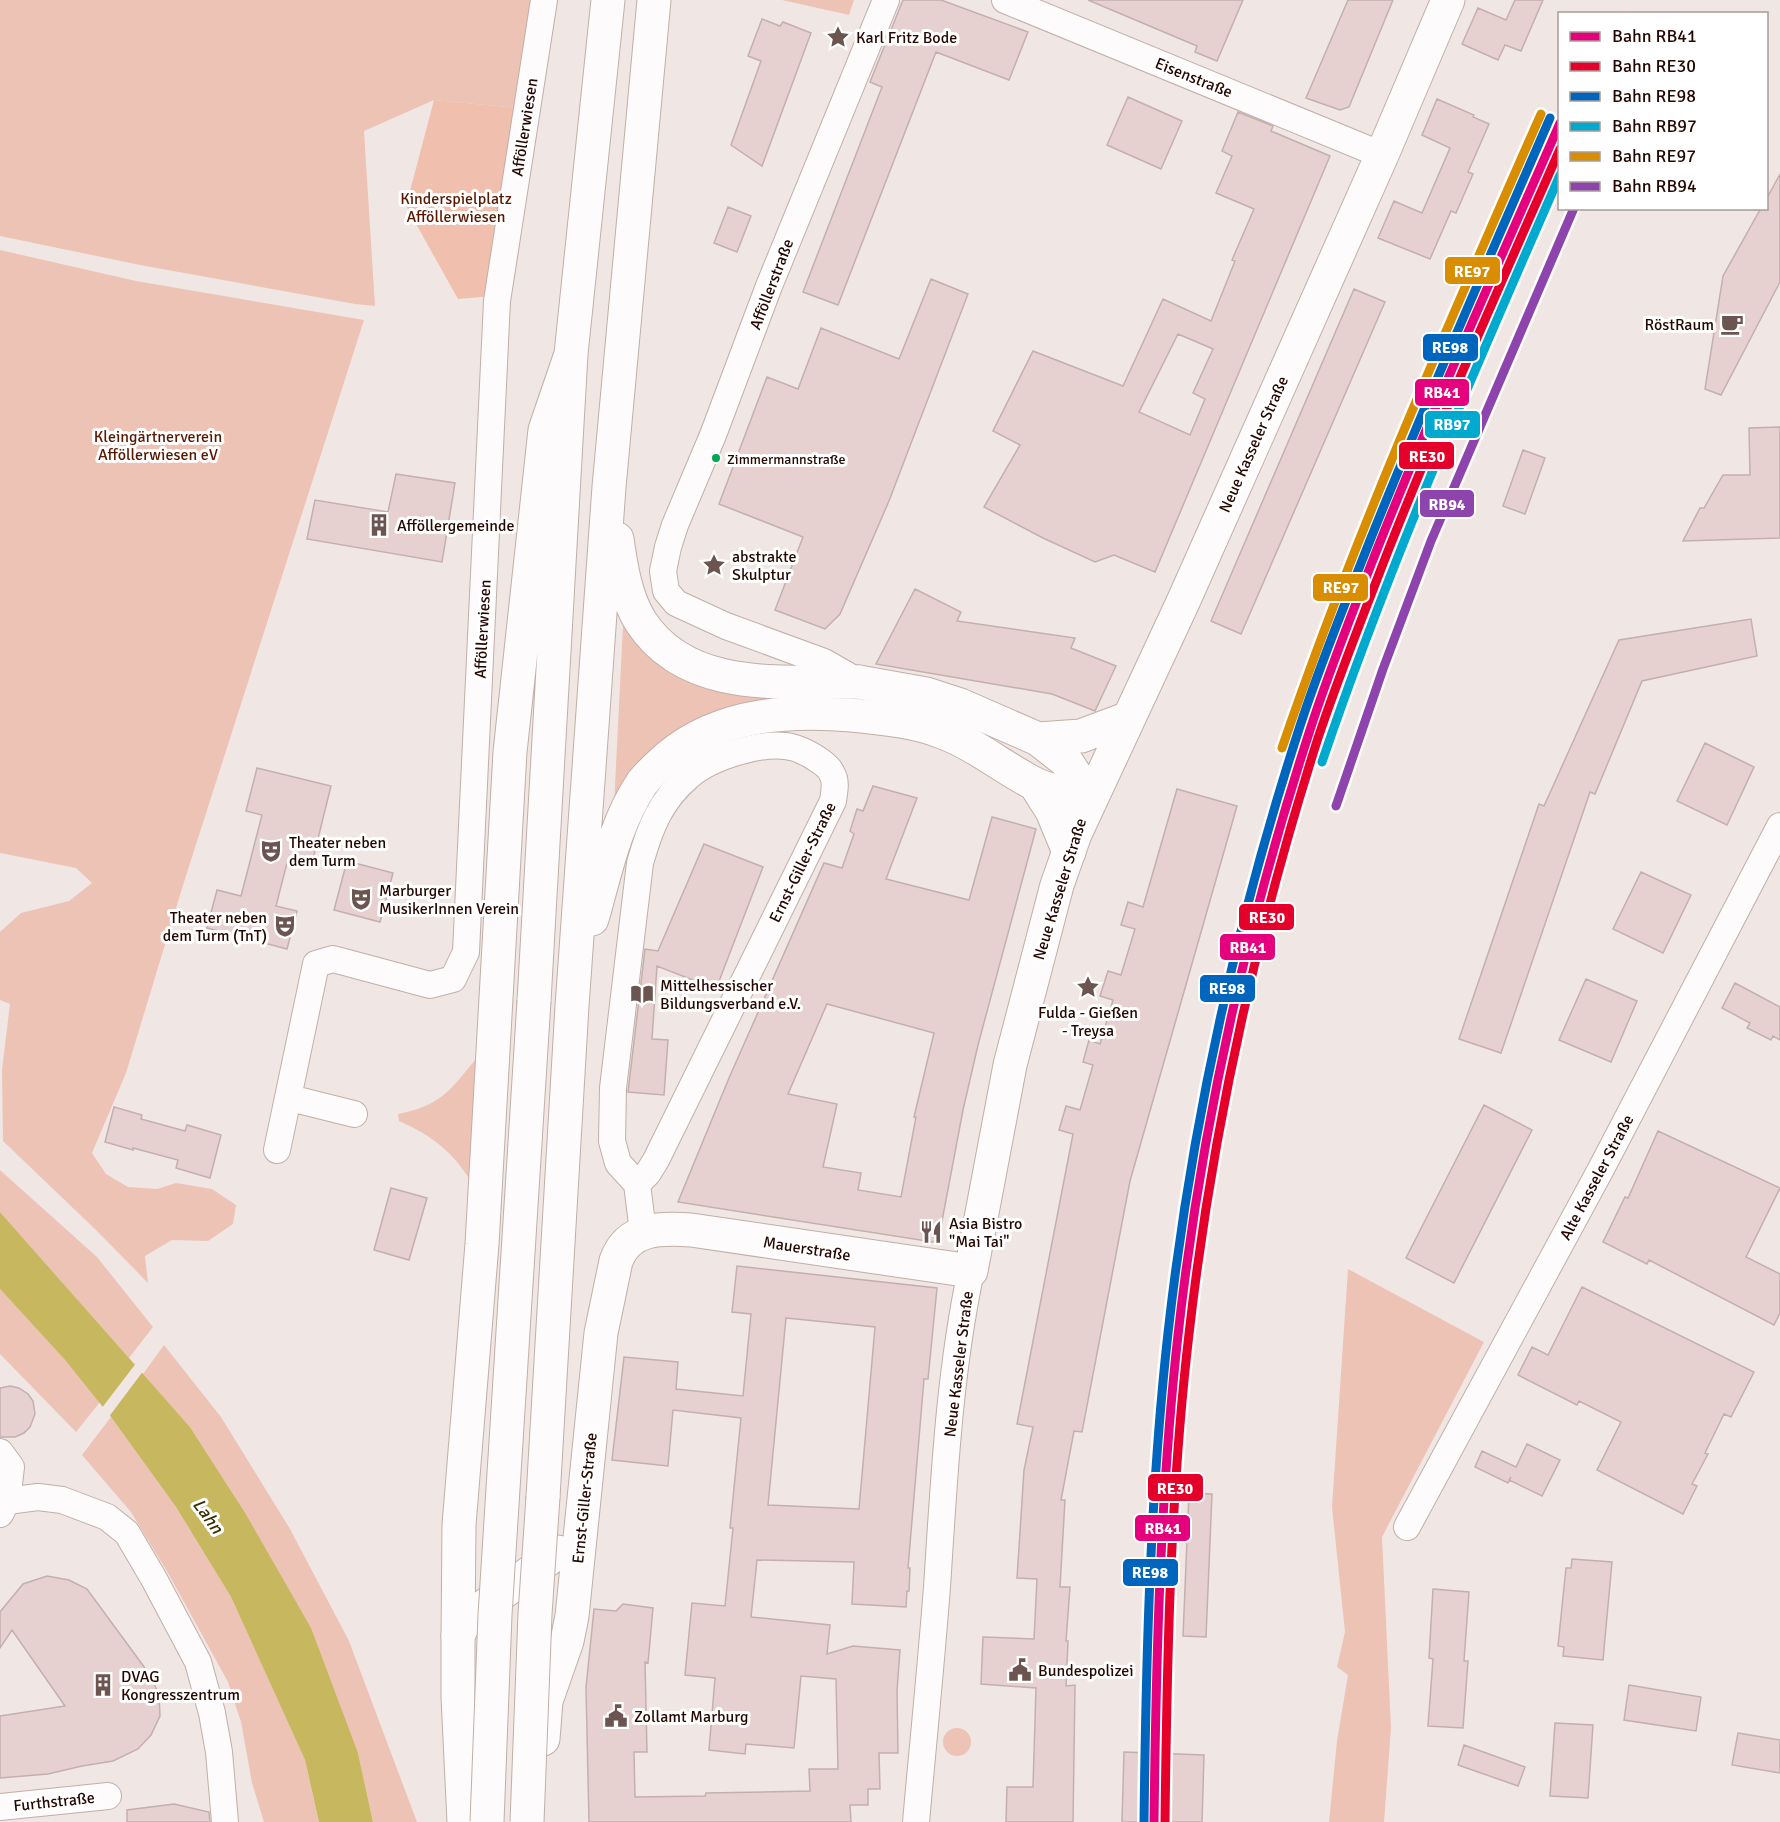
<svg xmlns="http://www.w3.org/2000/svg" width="1780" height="1822" viewBox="0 0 1780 1822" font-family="Signika,sans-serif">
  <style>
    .green { fill: #edc3b5 }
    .forest { fill: #f1bfae }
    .water { fill: #c7b75e }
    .pier { fill: #f0e7e4 }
    .building { fill: #e6d1d0; stroke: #c3afae; stroke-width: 1.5; fill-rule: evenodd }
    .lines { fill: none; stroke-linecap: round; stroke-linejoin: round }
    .minor-casing { stroke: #c1aea8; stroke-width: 28 }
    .secondary-casing { stroke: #c1aea8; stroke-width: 35 }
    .trunk-casing { stroke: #c1aea8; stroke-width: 35 }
    .minor { stroke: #fdfbfb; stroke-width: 26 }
    .secondary { stroke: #fdfbfb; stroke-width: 33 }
    .trunk { stroke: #fdfbfb; stroke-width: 33 }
    .trunk-bridge-casing { stroke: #c1aea8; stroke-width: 35; stroke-linecap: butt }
    .trunk-bridge { stroke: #fdfbfb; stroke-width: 33 }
    .rail-1-casing { stroke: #fff; stroke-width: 14 }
    .rail-2-casing { stroke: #fff; stroke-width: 14 }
    .rail-3-casing { stroke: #fff; stroke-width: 14 }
    .rail-4-casing { stroke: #fff; stroke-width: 14 }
    .rail-5-casing { stroke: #fff; stroke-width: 14 }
    .rail-6-casing { stroke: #fff; stroke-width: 14 }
    .rail-1 { stroke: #e5007d; stroke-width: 9 }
    .rail-2 { stroke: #e4002b; stroke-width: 9 }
    .rail-3 { stroke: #0065bd; stroke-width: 9 }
    .rail-4 { stroke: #00a9ce; stroke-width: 9 }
    .rail-5 { stroke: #d88e00; stroke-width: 9 }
    .rail-6 { stroke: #8e44ad; stroke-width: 9 }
    .bus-dot { fill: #00a651; stroke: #fff; stroke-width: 2 }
    .labels { text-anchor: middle; stroke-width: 6; stroke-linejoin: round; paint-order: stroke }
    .bus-label { font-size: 14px; fill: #250701; stroke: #fff; text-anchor: start }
    .poi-label { font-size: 16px; fill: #250701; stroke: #fff; text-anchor: start }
    .street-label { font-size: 16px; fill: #250701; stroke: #fff }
    .park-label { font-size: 16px; fill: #581800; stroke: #fff }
    .water-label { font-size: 18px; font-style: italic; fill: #3a3100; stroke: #fff }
    .line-badge { stroke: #fff; stroke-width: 2 }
    .badge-label { font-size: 16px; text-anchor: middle; font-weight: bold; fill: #fff }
  </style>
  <rect width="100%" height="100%" fill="#f0e7e4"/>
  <!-- green -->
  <path class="green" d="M0 0H536L519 108 434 100 364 131 375 306 355 304 140 265 0 236Z
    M782 0H854L849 15Z
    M0 250 136 281 364 320 184 882 126 1073 92 1153 106 1174 128 1187 157 1189 176 1183 212 1189 236 1205 233 1224 208 1241 172 1240 145 1256 148 1283 98 1232 3 1141 2 1070 10 1004 0 1000V932L21 913 69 901 92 883 76 868 0 853Z
    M623 625 628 626 650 657 671 674 701 685 857 698 855 703 750 706 614 806Z
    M479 1055 470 1180C452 1151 431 1135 399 1121L398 1114C443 1105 451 1089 479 1055Z
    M0 1170 97 1257 153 1327 129 1358 0 1212Z
    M1348 1269 1484 1342 1382 1537 1391 1728 1384 1822H1329L1337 1741 1348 1675 1337 1667 1345 1632 1332 1507Z
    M0 1289 65 1360 100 1402 76 1432 0 1354Z
    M164 1345 221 1417 290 1529 349 1641 417 1822H373L358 1753 244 1511 190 1427 143 1374Z
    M111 1417 176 1507 231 1597 305 1760 319 1822H264L252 1783 241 1722 228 1682 168 1573 131 1512 82 1455Z
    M943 1742a14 14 0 1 1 28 0a14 14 0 1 1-28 0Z"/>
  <!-- forest -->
  <path class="forest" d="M434 100 519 108 493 296 458 299 406 206Z"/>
  <!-- water -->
  <path class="water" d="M0 1212 190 1427 244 1511 311 1628 358 1753 373 1822H319L305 1760 231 1597 176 1507 111 1417 65 1360 0 1289Z"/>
  <!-- pier -->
  <path class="pier" d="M137 1362 144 1370 108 1418 101 1409Z"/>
  <!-- building -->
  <path class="building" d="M903 0H941L1028 32 1009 80 936 52 838 305 803 292 882 87 870 82Z
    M1088 0H1243L1217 61 1195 52 1197 46Z
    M1348 0H1393L1349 107 1340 110 1306 98Z
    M1515 0H1543L1521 51 1505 45 1498 60 1462 44 1478 8 1506 20Z
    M762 19 780 26 783 22 811 33 762 166 731 145 761 61 748 56Z
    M1128 97 1182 121 1161 169 1107 145Z
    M1437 99 1474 115 1473 117 1489 124 1468 172 1473 174 1456 213 1451 211 1430 259 1378 238 1394 201 1422 213 1450 148 1422 135Z
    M1238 112 1273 126 1271 131 1330 156 1155 572 1114 555 1095 562 1043 538 984 507 1020 445 993 431 1033 351 1123 386 1163 299 1211 321 1235 261 1232 260 1254 209 1216 193 1232 156 1222 151ZM1178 334 1213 349 1193 393 1205 399 1190 435 1139 412Z
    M1780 174V282L1721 395 1705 389 1723 276 1761 208H1767V198Z
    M728 207 751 216 737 252 714 243Z
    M931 279 968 294 889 501 840 614 825 629 775 610 803 537 719 504 767 377 798 389 821 328 899 359Z
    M1354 289 1385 302 1241 634 1211 621Z
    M1780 427V538L1683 541 1700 508H1704L1723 475H1750L1749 428Z
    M1523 450 1545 458 1525 514 1503 506Z
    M396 474 455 483 442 562 307 539 315 500 388 512Z
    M915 589 961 612 957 621 1075 638 1071 648 1116 666 1095 711 1052 694 876 664Z
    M1751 619 1757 656 1642 681 1595 794 1590 792 1501 1053 1459 1039 1539 804 1544 806 1619 640Z
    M1705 743 1754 767 1727 825 1677 801Z
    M257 768 331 786 311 867 287 863 276 906 297 911 287 949 207 928 217 890 241 896 262 815 246 811Z
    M873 786 917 798 886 879 969 900 992 817 1036 829 978 1045 963 1110 939 1237 933 1242 678 1202 729 1078 824 863 842 868 854 834 850 831 857 809 863 811ZM827 1004 934 1033 914 1117H916L901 1197 858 1190 861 1173 823 1167 837 1104 788 1094Z
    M1177 789 1237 806 1130 1181 1082 1432 1074 1431 1061 1500H1065L1060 1587H1070L1066 1641H1068L1066 1686 1075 1685 1073 1822H1006L1007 1787H1033L1036 1688 981 1684 983 1637 1034 1639 1037 1579 1017 1578 1024 1470 1033 1427 1017 1424 1073 1134 1059 1130 1066 1106 1080 1110 1093 1065 1083 1062 1089 1040 1100 1044 1113 1000 1100 996 1108 971 1121 975 1135 929 1121 925 1128 902 1143 907Z
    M704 844 763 867 716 989 657 966 652 1039 668 1040 664 1095 628 1092 645 949 658 951Z
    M347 861 393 873 380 922 334 910Z
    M1641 872 1691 895 1663 953 1613 929Z
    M1586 979 1637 1001 1611 1062 1559 1040Z
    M1735 983 1780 1007V1040L1773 1036 1771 1040 1747 1028 1750 1023 1722 1008Z
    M1484 1105 1532 1130 1454 1283 1406 1258Z
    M114 1107 142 1115 141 1119 185 1131 187 1125 221 1135 210 1178 176 1168 178 1160 133 1148V1150L105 1142Z
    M1658 1131 1780 1188 1746 1257 1780 1274V1313L1774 1325 1649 1260 1647 1264 1603 1242 1625 1197 1628 1198Z
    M391 1188 427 1198 409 1260 374 1250Z
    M737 1266 937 1288 928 1379H924L908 1568H910L909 1591H907L906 1607 852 1604 854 1562 757 1560 751 1617 830 1625 827 1654 853 1646 900 1650 897 1691 898 1753H879L880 1789H868V1805H850L851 1822H589L586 1688 594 1609 616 1611 623 1604 653 1608 648 1663 645 1662 647 1752H634L635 1797 705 1796 706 1793 810 1791 809 1769H838L836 1679 801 1676 794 1748 746 1744 745 1754 709 1750 715 1678 685 1675 692 1603 725 1606 733 1528H730L741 1418 673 1410 668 1466 612 1460 624 1357 678 1362 676 1389 743 1396 751 1314 732 1312ZM786 1318 875 1327 859 1509 768 1505Z
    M1582 1287 1754 1372 1731 1417 1724 1414 1705 1453 1708 1454 1692 1484 1697 1486 1683 1514 1597 1470 1621 1422 1579 1401 1577 1405 1518 1375 1532 1347 1548 1355Z
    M10 1386 19 1388 28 1394 33 1401 35 1414 30 1427 24 1433 15 1437H0V1388Z
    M1527 1444 1560 1460 1542 1496 1509 1480 1511 1477 1508 1483 1475 1467 1482 1451 1516 1467Z
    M1189 1493 1212 1494 1206 1637 1183 1636Z
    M1572 1559 1612 1562 1603 1660 1563 1656 1564 1647 1558 1646 1566 1568H1571Z
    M47 1576 69 1580 87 1589 150 1675 159 1695 160 1716 151 1735 138 1749 113 1761 82 1766 48 1774 0 1778V1716L65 1706 12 1630 0 1648V1612L23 1584Z
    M1433 1589 1469 1592 1464 1661H1468L1463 1728 1428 1726 1433 1659 1429 1658Z
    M1629 1685 1701 1697 1696 1731 1624 1720Z
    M1555 1723 1593 1725 1588 1798 1550 1796Z
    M1738 1733 1780 1740V1773L1732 1765Z
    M1464 1745 1525 1767 1518 1786 1458 1765Z
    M1124 1752 1204 1755 1202 1822H1122Z
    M174 1804 209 1812 210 1822H127V1810Z"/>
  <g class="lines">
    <!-- minor casing -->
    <g class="minor-casing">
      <path id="minor" d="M1005 0 1382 155
        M859 682 824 662 726 626 676 603 666 591 663 571 668 547 675 525 713 435 769 286 886 0
        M290 1098 354 1114
        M277 1150 316 964 333 959 430 985 453 979 466 952 497 301 544 0
        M637 1184 648 1173 656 1160 833 801C834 792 837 782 832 774 830 768 824 764 820 761 812 755 804 751 795 748 766 739 710 757 688 777 660 801 650 828 640 863L613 1088 612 1141 618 1163 637 1184 643 1232
        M0 1452 11 1467 7 1501 0 1514
        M7 1501 38 1497 62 1500 107 1517 127 1533 154 1579 198 1662 212 1713 219 1752 225 1822
        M1407 1527 1601 1169 1780 826
        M0 1807 108 1796
        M916 1822C923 1744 931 1665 937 1587 944 1481 949 1374 971 1271"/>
    </g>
    <!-- secondary casing -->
    <g class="secondary-casing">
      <path id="secondary" d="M859 682 926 694 960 705 1038 739 1066 761 1090 797
        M1038 739 1081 736 1129 718
        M543 1739 546 1701 567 1641 572 1616 601 1333 616 1261C628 1227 661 1228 691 1230L971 1271 1010 1065 1057 885 1075 834 1183 602 1382 155 1448 0
        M464 1822 458 1697V1636L463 1625 471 1616 558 1552"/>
    </g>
    <!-- trunk casing -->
    <g class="trunk-casing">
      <path id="trunk" d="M617 539C621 567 626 599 641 622 688 694 785 681 859 682
        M1035 784 1052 811 1069 852
        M592 919C605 874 615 823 642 783 649 774 659 765 668 757 722 712 794 709 862 716 889 719 916 722 942 732 975 744 1002 767 1033 783 1050 792 1071 794 1090 797
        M534 1001 571 354 608 0
        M543 1497 572 1006 609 487 654 0
        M458 1636 459 1525 482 1244 510 752 545 430 571 354"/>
    </g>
    <!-- minor -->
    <use href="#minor" class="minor"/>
    <!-- secondary -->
    <use href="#secondary" class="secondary"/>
    <!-- trunk -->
    <use href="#trunk" class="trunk"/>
    <!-- trunk-bridge casing -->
    <g class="trunk-bridge-casing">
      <path id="trunk-bridge" d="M487 1822 495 1615 534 1001
        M527 1822 535 1614 543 1497"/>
    </g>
    <!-- trunk-bridge -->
    <use href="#trunk-bridge" class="trunk-bridge"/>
    <!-- rail-1 casing -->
    <g class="rail-1-casing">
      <path id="rail-1" d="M1154 1822C1156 1660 1160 1497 1178 1335 1201 1130 1246 926 1310 730 1330 668 1354 608 1378 547 1435 404 1498 264 1560 123"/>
    </g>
    <!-- rail-2 casing -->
    <g class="rail-2-casing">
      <path id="rail-2" d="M1165 1822C1167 1659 1170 1496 1189 1334 1212 1132 1256 932 1318 738 1339 675 1364 613 1388 551 1442 415 1501 283 1560 149"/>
    </g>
    <!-- rail-3 casing -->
    <g class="rail-3-casing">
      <path id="rail-3" d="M1144 1822C1146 1659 1150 1495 1168 1333 1191 1128 1236 923 1300 726 1320 664 1345 604 1369 543 1426 400 1489 259 1550 118"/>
    </g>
    <!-- rail-4 casing -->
    <g class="rail-4-casing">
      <path id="rail-4" d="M1322 762C1390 562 1475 369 1560 175"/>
    </g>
    <!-- rail-5 casing -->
    <g class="rail-5-casing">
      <path id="rail-5" d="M1282 748C1356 532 1449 323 1541 114"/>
    </g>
    <!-- rail-6 casing -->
    <g class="rail-6-casing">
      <path id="rail-6" d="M1336 806 1383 669 1431 541 1574 208"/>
    </g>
    <!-- rail-1 -->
    <use href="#rail-1" class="rail-1"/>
    <!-- rail-2 -->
    <use href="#rail-2" class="rail-2"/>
    <!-- rail-3 -->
    <use href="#rail-3" class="rail-3"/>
    <!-- rail-4 -->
    <use href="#rail-4" class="rail-4"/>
    <!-- rail-5 -->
    <use href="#rail-5" class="rail-5"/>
    <!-- rail-6 -->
    <use href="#rail-6" class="rail-6"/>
  </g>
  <!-- icons -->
  <defs>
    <g id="sight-bare" transform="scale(1.8)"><path d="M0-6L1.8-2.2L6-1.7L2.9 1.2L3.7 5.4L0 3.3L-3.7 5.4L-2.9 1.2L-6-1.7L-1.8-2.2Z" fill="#6c5550" stroke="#fff" stroke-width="2.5" paint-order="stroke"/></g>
    <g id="cafe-bare" transform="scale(1.8)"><path d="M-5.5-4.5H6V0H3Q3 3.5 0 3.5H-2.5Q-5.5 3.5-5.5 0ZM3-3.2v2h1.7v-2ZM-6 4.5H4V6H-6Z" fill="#6c5550" stroke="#fff" stroke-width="2.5" paint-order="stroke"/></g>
    <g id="building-bare" transform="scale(1.8)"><path d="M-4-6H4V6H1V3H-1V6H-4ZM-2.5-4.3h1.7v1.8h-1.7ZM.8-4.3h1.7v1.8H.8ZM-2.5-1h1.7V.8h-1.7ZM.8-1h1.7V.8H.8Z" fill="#6c5550" stroke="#fff" stroke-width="2.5" paint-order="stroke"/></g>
    <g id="theatre-bare" transform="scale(1.8)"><path d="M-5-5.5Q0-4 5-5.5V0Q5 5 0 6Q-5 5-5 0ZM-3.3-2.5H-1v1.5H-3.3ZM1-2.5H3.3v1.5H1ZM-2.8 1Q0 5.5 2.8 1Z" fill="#6c5550" stroke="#fff" stroke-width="2.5" paint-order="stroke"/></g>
    <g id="library-bare" transform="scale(1.8)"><path d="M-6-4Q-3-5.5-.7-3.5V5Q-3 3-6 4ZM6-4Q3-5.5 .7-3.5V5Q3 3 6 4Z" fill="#6c5550" stroke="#fff" stroke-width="2.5" paint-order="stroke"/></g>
    <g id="restaurant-bare" transform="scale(1.8)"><path d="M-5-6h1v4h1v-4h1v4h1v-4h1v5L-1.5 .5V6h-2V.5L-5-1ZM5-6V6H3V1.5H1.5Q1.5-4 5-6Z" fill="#6c5550" stroke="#fff" stroke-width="2.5" paint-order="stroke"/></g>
    <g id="civic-bare" transform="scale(1.8)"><path d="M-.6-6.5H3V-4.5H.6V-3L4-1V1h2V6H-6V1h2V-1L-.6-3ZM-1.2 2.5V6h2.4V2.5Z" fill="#6c5550" stroke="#fff" stroke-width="2.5" paint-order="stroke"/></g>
  </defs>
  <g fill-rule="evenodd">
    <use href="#sight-bare" x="838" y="37"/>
    <use href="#cafe-bare" x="1732" y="324"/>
    <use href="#building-bare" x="379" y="525"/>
    <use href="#sight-bare" x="714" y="565"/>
    <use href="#theatre-bare" x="271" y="851"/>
    <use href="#theatre-bare" x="361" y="899"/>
    <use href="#theatre-bare" x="285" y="926"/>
    <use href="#sight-bare" x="1088" y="987"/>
    <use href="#library-bare" x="642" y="994"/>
    <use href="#restaurant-bare" x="931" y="1232"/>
    <use href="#civic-bare" x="1020" y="1670"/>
    <use href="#building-bare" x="103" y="1685"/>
    <use href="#civic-bare" x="616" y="1716"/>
  </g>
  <!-- markers -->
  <circle class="bus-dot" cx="716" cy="458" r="5"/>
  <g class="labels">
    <!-- bus labels -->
    <g class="bus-label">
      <text x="727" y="464">Zimmermannstraße</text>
    </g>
    <!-- poi labels -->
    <g class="poi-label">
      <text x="856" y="43">Karl Fritz Bode</text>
      <text x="1714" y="330" text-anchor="end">RöstRaum</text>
      <text x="397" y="531">Afföllergemeinde</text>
      <text x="732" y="562">abstrakte<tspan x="732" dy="18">Skulptur</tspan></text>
      <text x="289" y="848">Theater neben<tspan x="289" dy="18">dem Turm</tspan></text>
      <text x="379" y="896">Marburger<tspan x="379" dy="18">MusikerInnen Verein</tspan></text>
      <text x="267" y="923" text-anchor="end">Theater neben<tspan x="267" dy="18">dem Turm (TnT)</tspan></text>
      <text x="660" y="991">Mittelhessischer<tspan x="660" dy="18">Bildungsverband e.V.</tspan></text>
      <text x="1088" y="1018" text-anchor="middle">Fulda - Gießen<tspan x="1088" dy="18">- Treysa</tspan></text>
      <text x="949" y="1229">Asia Bistro<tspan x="949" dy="18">"Mai Tai"</tspan></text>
      <text x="1038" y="1676">Bundespolizei</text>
      <text x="121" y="1682">DVAG<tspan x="121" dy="18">Kongresszentrum</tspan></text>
      <text x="634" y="1722">Zollamt Marburg</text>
    </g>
    <!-- street labels -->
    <g class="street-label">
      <text transform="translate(1194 77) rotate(22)" y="6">Eisenstraße</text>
      <text transform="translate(524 127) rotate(-81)" y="6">Afföllerwiesen</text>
      <text transform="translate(771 284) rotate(-69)" y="6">Afföllerstraße</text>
      <text transform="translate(1253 444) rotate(-66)" y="6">Neue Kasseler Straße</text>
      <text transform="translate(482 629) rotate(-87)" y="6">Afföllerwiesen</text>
      <text transform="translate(802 862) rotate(-64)" y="6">Ernst-Giller-Straße</text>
      <text transform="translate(1059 889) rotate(-73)" y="6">Neue Kasseler Straße</text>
      <text transform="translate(1596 1177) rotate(-62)" y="6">Alte Kasseler Straße</text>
      <text transform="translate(807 1248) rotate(9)" y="6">Mauerstraße</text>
      <text transform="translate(958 1364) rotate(-83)" y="6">Neue Kasseler Straße</text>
      <text transform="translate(584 1498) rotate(-84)" y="6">Ernst-Giller-Straße</text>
      <text transform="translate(54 1801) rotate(-6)" y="6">Furthstraße</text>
    </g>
    <!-- park labels -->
    <g class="park-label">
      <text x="456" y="204">Kinderspielplatz<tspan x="456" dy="18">Afföllerwiesen</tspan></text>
      <text x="158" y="442">Kleingärtnerverein<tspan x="158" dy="18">Afföllerwiesen eV</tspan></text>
    </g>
    <!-- water labels -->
    <g class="water-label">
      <text transform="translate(208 1516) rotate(54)" y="6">Lahn</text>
    </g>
  </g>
  <g class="line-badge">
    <rect x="1444" y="256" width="57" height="29" rx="6" fill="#d88e00"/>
    <rect x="1422" y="333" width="57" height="29" rx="6" fill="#0065bd"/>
    <rect x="1414" y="378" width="56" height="29" rx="6" fill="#e5007d"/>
    <rect x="1424" y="410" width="57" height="29" rx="6" fill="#00a9ce"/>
    <rect x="1398" y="441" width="57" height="29" rx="6" fill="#e4002b"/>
    <rect x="1419" y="489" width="56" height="29" rx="6" fill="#8e44ad"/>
    <rect x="1312" y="573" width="57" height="29" rx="6" fill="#d88e00"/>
    <rect x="1238" y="903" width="57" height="28" rx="6" fill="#e4002b"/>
    <rect x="1219" y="933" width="57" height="28" rx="6" fill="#e5007d"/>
    <rect x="1199" y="974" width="57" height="29" rx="6" fill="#0065bd"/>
    <rect x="1147" y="1473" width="57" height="29" rx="6" fill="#e4002b"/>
    <rect x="1134" y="1514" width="57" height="28" rx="6" fill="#e5007d"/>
    <rect x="1122" y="1558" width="57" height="29" rx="6" fill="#0065bd"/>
  </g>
  <g class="badge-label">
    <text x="1472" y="277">RE97</text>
    <text x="1450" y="353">RE98</text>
    <text x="1442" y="398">RB41</text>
    <text x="1452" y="430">RB97</text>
    <text x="1427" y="462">RE30</text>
    <text x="1447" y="510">RB94</text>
    <text x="1341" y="593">RE97</text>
    <text x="1267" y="923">RE30</text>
    <text x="1248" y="953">RB41</text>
    <text x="1227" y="994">RE98</text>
    <text x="1175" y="1494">RE30</text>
    <text x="1163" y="1534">RB41</text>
    <text x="1150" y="1578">RE98</text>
  </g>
  <!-- legend -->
  <rect x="1558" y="12" width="210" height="198" fill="#ffffff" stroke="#a89c99" stroke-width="1.5"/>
  <rect x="1570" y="32" width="30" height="9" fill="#e5007d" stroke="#a89c99" stroke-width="1.5"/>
  <text x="1612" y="42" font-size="18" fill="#250701">Bahn RB41</text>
  <rect x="1570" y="62" width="30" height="9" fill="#e4002b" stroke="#a89c99" stroke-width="1.5"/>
  <text x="1612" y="72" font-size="18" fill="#250701">Bahn RE30</text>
  <rect x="1570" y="92" width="30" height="9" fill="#0065bd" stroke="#a89c99" stroke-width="1.5"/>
  <text x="1612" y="102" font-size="18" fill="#250701">Bahn RE98</text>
  <rect x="1570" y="122" width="30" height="9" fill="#00a9ce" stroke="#a89c99" stroke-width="1.5"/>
  <text x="1612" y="132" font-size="18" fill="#250701">Bahn RB97</text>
  <rect x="1570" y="152" width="30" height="9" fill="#d88e00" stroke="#a89c99" stroke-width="1.5"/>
  <text x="1612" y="162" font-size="18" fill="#250701">Bahn RE97</text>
  <rect x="1570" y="182" width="30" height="9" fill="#8e44ad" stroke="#a89c99" stroke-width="1.5"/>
  <text x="1612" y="192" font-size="18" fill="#250701">Bahn RB94</text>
</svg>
